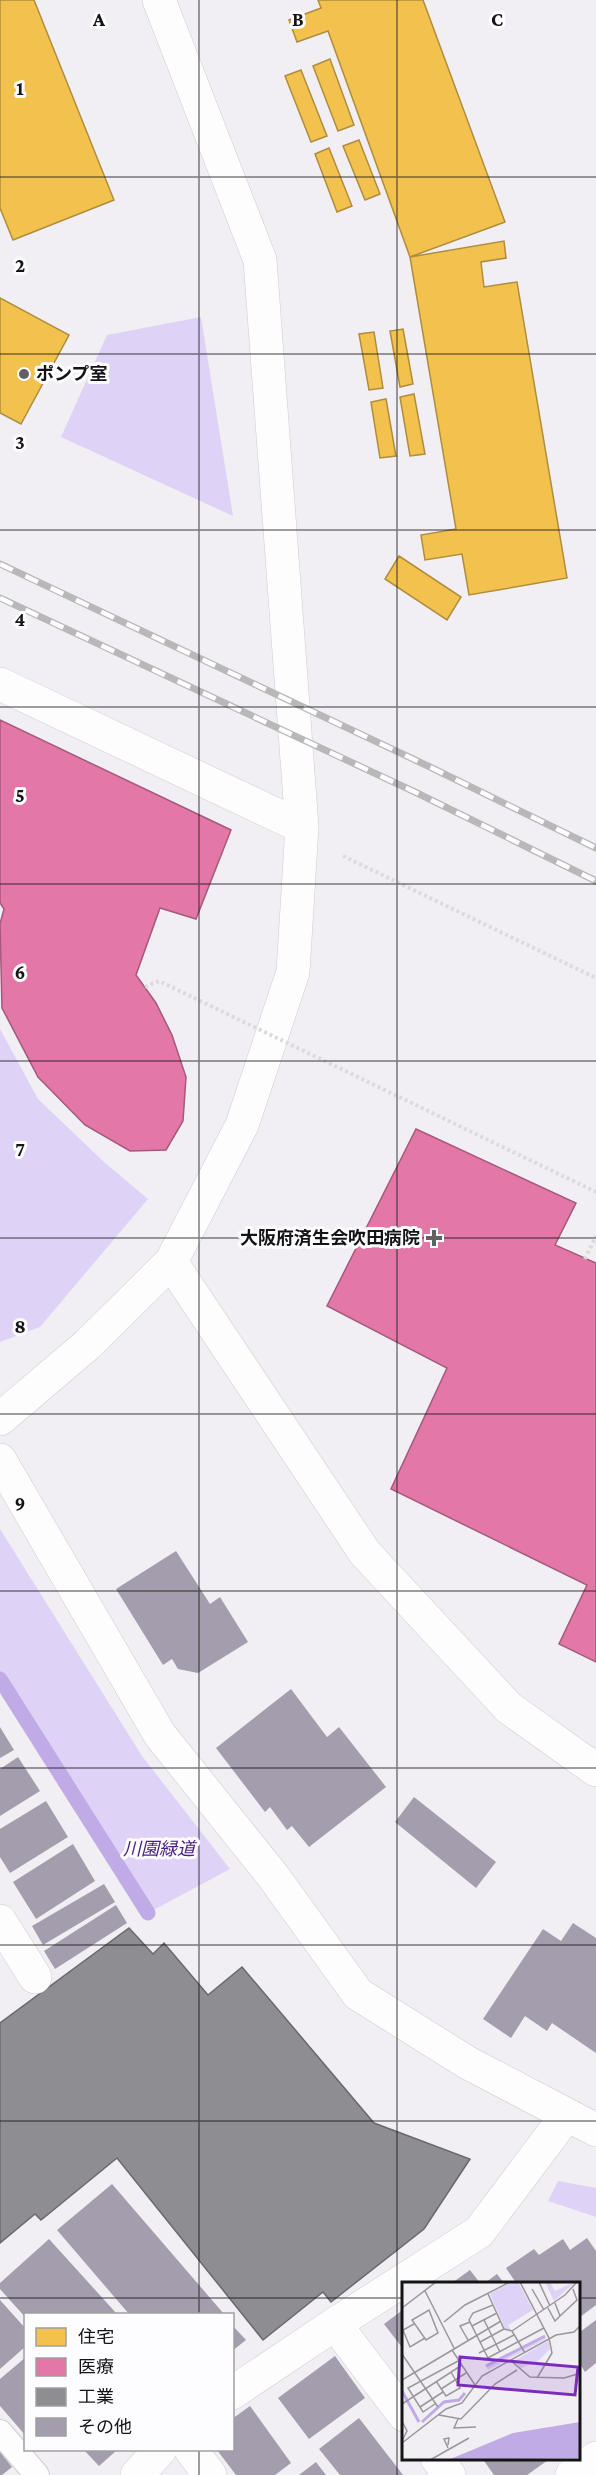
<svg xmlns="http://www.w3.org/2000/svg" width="596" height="2475" viewBox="0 0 596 2475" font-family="'Crimson Pro','Noto Sans JP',serif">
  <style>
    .green { fill: #dfd2f7 }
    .homes { fill: #f2c14e; stroke: #af8d3d; stroke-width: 1.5 }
    .health { fill: #e377a8; stroke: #a5597c; stroke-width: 1.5 }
    .industry { fill: #8d8d92; stroke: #69696d; stroke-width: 1.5 }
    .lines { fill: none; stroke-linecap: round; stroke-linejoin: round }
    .stream { stroke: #c0abe6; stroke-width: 15 }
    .building { fill: #a39dad }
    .lane-casing { stroke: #cdcccf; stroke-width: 26 }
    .street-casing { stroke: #cdcccf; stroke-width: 34 }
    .secondary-casing { stroke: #cdcccf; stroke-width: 34 }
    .path { stroke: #dcdbdc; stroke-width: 4; stroke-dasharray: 3 3; stroke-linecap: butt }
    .lane { stroke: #fdfdfd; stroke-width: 24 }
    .street { stroke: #fdfdfd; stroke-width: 33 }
    .secondary { stroke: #fdfdfd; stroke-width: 33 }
    .rail-casing { stroke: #b9b8b9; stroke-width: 7 }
    .rail { stroke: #fdfcfe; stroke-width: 4.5; stroke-dasharray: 14; stroke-linecap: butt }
    .path-bridge { stroke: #dcdbdc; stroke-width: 4; stroke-dasharray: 3 3; stroke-linecap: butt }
    .grid { fill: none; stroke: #141416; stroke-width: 1.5; stroke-opacity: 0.55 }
    .poi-dot { fill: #616163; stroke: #fdfcfe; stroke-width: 2 }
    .labels { text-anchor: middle; stroke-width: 6; stroke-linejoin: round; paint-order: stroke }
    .poi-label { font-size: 18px; font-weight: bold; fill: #141416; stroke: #fdfcfe; text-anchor: start }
    .park-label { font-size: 18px; font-style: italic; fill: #4b217f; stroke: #fdfcfe }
    .inset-river { fill: none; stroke: #c0abe6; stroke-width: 3 }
    .inset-road { fill: none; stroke: #99979b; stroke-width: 1.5 }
    .view { fill: #7b2cbf; fill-opacity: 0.15; stroke: #7b2cbf; stroke-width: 3 }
    .inset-edge { fill: none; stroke: #141416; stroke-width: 3 }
    .grid-label { font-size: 20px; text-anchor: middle; font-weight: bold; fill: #141416; stroke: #fdfcfe; stroke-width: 6; stroke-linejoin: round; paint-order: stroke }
  </style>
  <rect width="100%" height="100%" fill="#f1eff3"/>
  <!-- green -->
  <path class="green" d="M201 317 233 516 61 437 107 335Z
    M0 1029 38 1099 104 1162 148 1199 40 1327 0 1342Z
    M0 1529 142 1756 230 1869 148 1913 0 1679Z
    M558 2181 596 2188V2217L548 2201Z"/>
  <!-- homes -->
  <path class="homes" d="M0 0H34L114 200 13 240 0 208Z
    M318 0H423L505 222 410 257 328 31 297 42 289 20 321 8Z
    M330 59 354 125 338 131 313 66Z
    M301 70 327 136 311 142 285 76Z
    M359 140 380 194 365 200 343 146Z
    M329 148 352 206 337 212 315 154Z
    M504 241 506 258 481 262 484 287 517 282 567 578 469 595 462 554 425 560 421 535 456 529 410 257Z
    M0 298 69 335 21 424 0 413Z
    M403 329 413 384 400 387 390 331Z
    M374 332 383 388 369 390 359 334Z
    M414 394 425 454 410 456 400 397Z
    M386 399 396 456 380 458 371 402Z
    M399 556 461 597 447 620 385 579Z"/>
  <!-- health -->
  <path class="health" d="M0 720 231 830 196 919 160 908 136 975 156 1003 172 1035 186 1077 183 1121 166 1150 130 1151 85 1125 38 1077 2 1008 0 924 4 909 0 903Z
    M416 1129 576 1203 555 1245 596 1263V1662L559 1644 587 1585 391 1489 447 1368 327 1306Z"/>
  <!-- industry -->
  <path class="industry" d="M129 1928 153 1954 164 1943 208 1995 242 1967 374 2123 470 2159 424 2229 331 2302 323 2292 263 2340 117 2158 41 2220 35 2214 0 2243V2023Z"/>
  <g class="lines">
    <!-- stream -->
    <path class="stream" d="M0 1679 148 1913"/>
  </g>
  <!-- building -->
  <path class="building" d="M176 1551 210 1604 220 1597 248 1642 198 1673 178 1669 172 1659 163 1665 116 1589Z
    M291 1689 327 1737 339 1727 386 1787 309 1847 292 1826 287 1830 270 1807 265 1812 216 1748Z
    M0 1727 14 1750 0 1758Z
    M18 1757 40 1791 0 1816V1769Z
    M414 1797 496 1862 476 1888 395 1822Z
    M46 1801 68 1837 10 1873 0 1857V1829Z
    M73 1844 95 1881 36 1919 13 1882Z
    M104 1884 115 1902 43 1945 32 1926Z
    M116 1905 127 1923 55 1969 44 1951Z
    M573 1923 596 1938V2053L552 2023 547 2031 525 2016 511 2038 483 2019 543 1929 561 1941Z
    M112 2184 224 2314H129L57 2230Z
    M587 2238 596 2251V2305L580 2317V2283H516L506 2268 534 2249 539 2255 563 2239 570 2250Z
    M49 2239 117 2314H26V2318L0 2289V2283Z
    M470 2270 480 2283H452Z
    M497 2274 504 2283H485Z
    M0 2300 26 2329V2346L0 2369Z
    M404 2309V2350L384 2324Z
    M596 2320V2363L585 2372 580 2364V2332Z
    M232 2325 246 2340 232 2351Z
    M335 2356 365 2398 309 2439 278 2398Z
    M26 2357V2436L0 2406V2379Z
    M250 2406 291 2463 275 2475H236L217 2450H232V2419Z
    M359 2418 403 2475H340L319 2449Z
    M84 2450H117L99 2466Z
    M0 2452 12 2467 2 2475H0Z
    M482 2458H551L527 2475H494Z
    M316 2462 326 2475H299Z"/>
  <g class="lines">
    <!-- lane casing -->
    <g class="lane-casing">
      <path id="lane" d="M0 2432 37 2475"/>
    </g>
    <!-- street casing -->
    <g class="street-casing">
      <path id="street" d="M0 684 302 827
        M171 1262 365 1553 509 1708 596 1770
        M0 1419 87 1345 171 1262 242 1125 293 972 302 827 260 260 159 0
        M0 1921 35 1977
        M335 2324 404 2415
        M232 2393 335 2324 479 2232 566 2116
        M191 2450 210 2475
        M437 2458 449 2475
        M137 2475 160 2450
        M572 2475 596 2458"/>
    </g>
    <!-- secondary casing -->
    <g class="secondary-casing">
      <path id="secondary" d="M0 1460 160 1735 273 1876 358 1994 468 2063 596 2130"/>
    </g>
    <!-- path -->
    <path class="path" d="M343 856 596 978
      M585 1259 596 1236"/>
    <!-- lane -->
    <use href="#lane" class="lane"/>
    <!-- street -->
    <use href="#street" class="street"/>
    <!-- secondary -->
    <use href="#secondary" class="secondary"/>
    <!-- rail casing -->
    <g class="rail-casing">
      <path id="rail" d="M0 564 430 767 596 848
        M0 598 417 793 596 881"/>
    </g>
    <!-- rail -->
    <use href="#rail" class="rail"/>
    <!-- path-bridge -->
    <path class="path-bridge" d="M145 987 159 981 596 1192"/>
  </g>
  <!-- grid -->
  <path class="grid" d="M199 0V2314M397 0V2475M0 177H596M0 354H596M0 530H596M0 707H596M0 884H596M0 1061H596M0 1238H596M0 1414H596M0 1591H596M0 1768H596M0 1945H596M0 2121H596M0 2298H404M580 2298H596M199 2450V2475"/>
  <!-- markers -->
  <g class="poi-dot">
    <circle cx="24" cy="374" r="6"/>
    <path d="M431 1229h6v6h6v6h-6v6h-6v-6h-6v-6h6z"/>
  </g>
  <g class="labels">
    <!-- poi labels -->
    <g class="poi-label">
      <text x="36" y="380">ポンプ室</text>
      <text x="420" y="1244" text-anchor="end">大阪府済生会吹田病院</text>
    </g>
    <!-- park labels -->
    <g class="park-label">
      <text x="159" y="1855">川園緑道</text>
    </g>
  </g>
  <!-- overview -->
  <g transform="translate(402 2282)">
    <rect width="178" height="178" fill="#f1eff3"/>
    <path d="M110 0H116L131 28 106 43 109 48 103 47 88 12ZM143 0H148L153 9 173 0 152 19ZM142 54 144 57 86 88 84 84ZM146 59 148 67 137 78 118 87 112 79Z" fill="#dfd2f7"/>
    <path d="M178 140V176L46 178 111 151Z" fill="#c0abe6"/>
    <path class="inset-river" d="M84 84 143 54M0 109 17 140M20 140 42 120 57 118 63 111"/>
    <path class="inset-road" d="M118 0 147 56 150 71 135 96M137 0 148 24M130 7 142 28M23 9 52 66M86 12 102 47 110 49 123 71M153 21 158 34 175 18 171 7M0 26 34 0M146 26 153 39 158 34M27 28 36 51 24 58 10 38ZM82 38 98 70M42 40 63 23 108 0M12 42 1 48 8 65 23 56M70 44 95 31M110 49 163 13 175 0M66 58 58 44 68 40M78 60 102 47M50 68 73 103M77 71 112 53M0 72 36 125M86 76 67 38 71 31 91 23M82 78 142 46M108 78 128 95 162 96 179 91M0 98 99 39M34 99 44 114 58 106 49 90M39 107 64 91M0 122 60 83M33 122 21 130 6 106 56 79M18 125 41 110M37 133 59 137 93 102 115 88M56 137 52 146 74 145M0 139 5 149 0 159M0 161 44 127 60 121 80 94 154 53 172 50 179 43M46 166 42 157 47 156 46 163M28 178 67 156"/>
    <path class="view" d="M58 75 176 85 173 113 56 103Z"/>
    <rect width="178" height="178" class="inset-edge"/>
  </g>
  <g class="grid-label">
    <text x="99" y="26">A</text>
    <text x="298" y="26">B</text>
    <text x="497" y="26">C</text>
    <text x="20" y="95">1</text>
    <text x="20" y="272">2</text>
    <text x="20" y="449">3</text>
    <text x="20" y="626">4</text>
    <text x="20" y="802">5</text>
    <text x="20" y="979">6</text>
    <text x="20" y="1156">7</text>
    <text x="20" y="1333">8</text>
    <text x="20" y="1510">9</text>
  </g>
  <!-- legend -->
  <rect x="24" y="2313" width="210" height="138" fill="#fdfcfe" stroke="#a09fa1" stroke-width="1.5"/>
  <rect x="36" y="2328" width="30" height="18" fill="#f2c14e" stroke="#a09fa1" stroke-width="1.5"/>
  <text x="78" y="2343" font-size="18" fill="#141416">住宅</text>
  <rect x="36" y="2358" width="30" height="18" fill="#e377a8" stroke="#a09fa1" stroke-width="1.5"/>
  <text x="78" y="2373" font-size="18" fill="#141416">医療</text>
  <rect x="36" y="2388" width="30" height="18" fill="#8d8d92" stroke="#a09fa1" stroke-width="1.5"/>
  <text x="78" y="2403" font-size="18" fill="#141416">工業</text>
  <rect x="36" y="2418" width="30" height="18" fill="#a39dad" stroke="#a09fa1" stroke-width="1.5"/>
  <text x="78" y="2433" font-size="18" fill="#141416">その他</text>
</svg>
